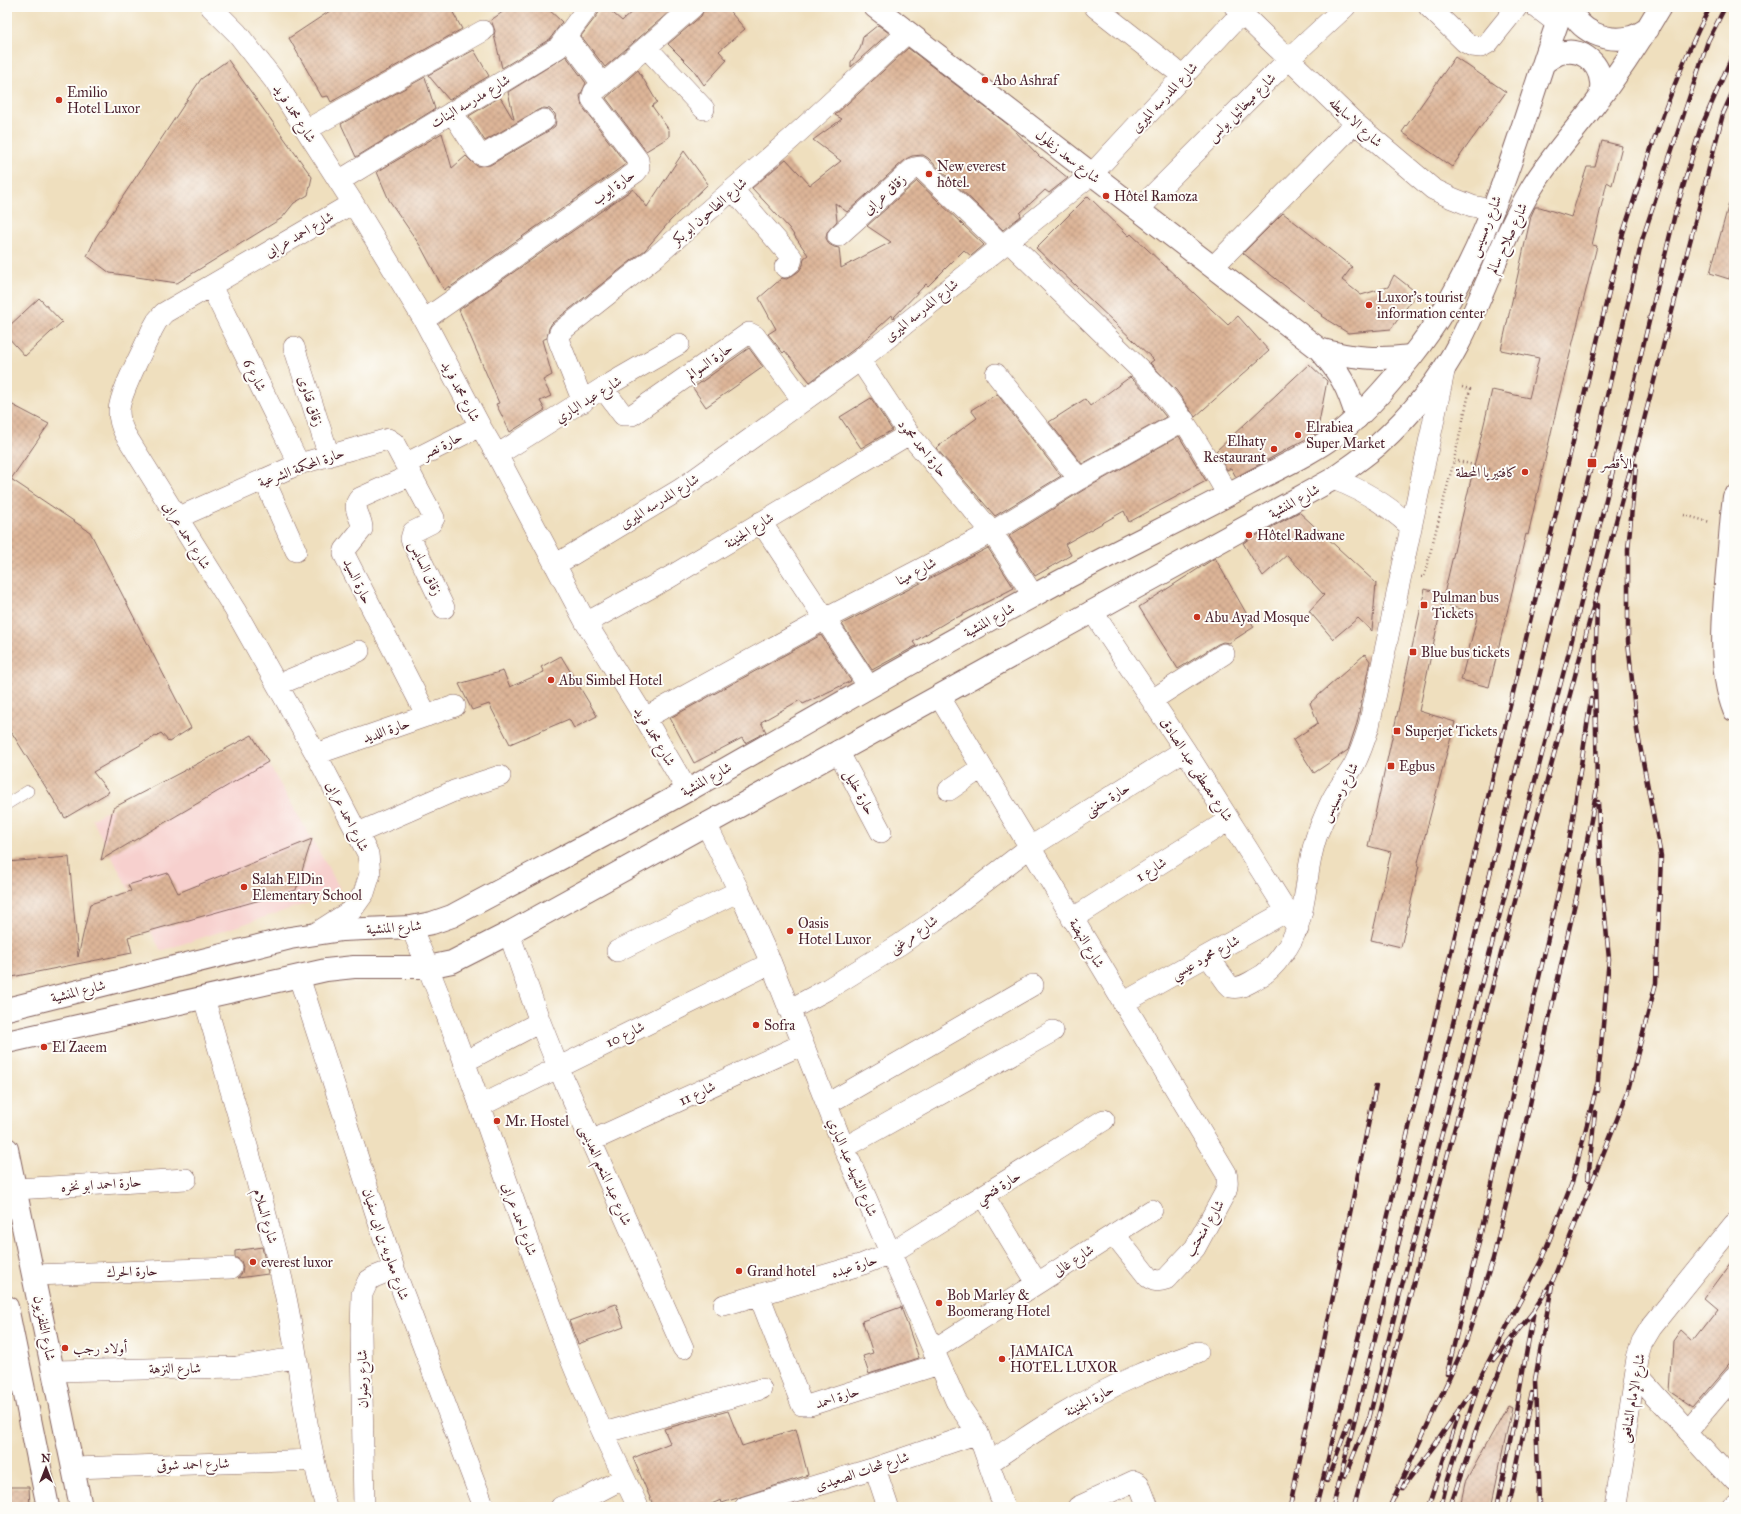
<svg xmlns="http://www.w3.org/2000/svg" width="1741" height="1514" viewBox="0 0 1741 1514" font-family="'IM FELL Great Primer',Amiri,serif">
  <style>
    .built { fill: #f7d0ce }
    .building { fill: url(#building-cross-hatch) }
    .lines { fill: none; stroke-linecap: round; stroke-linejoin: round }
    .service-casing { stroke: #84625e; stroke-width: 12 }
    .minor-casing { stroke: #84625e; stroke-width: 22 }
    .tertiary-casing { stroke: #84625e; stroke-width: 24 }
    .secondary-casing { stroke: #84625e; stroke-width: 24 }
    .primary-casing { stroke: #84625e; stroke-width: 24 }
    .path { stroke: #84625e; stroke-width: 2.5; stroke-dasharray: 1 3; stroke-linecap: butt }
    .service { stroke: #fff; stroke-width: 11 }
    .minor { stroke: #fff; stroke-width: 21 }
    .tertiary { stroke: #fff; stroke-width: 22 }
    .secondary { stroke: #fff; stroke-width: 22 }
    .primary { stroke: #fff; stroke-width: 22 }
    .rail-casing { stroke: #4a1f2b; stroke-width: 4.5 }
    .rail { stroke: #fdfcf7; stroke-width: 3; stroke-dasharray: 9; stroke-linecap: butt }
    .poi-dot { fill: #c8321e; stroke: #fdfcf7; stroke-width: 1.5 }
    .labels { text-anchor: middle; stroke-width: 4; stroke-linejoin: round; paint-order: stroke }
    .poi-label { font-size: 14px; fill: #4a1f2b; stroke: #fdfcf7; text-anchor: start }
    .street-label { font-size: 14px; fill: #4a1f2b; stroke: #fdfcf7 }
  </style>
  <defs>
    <pattern id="building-cross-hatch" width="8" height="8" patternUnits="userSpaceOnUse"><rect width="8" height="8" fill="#ddb598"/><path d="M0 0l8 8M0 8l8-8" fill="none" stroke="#bf9b83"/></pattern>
  </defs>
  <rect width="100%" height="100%" fill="#fdfcf7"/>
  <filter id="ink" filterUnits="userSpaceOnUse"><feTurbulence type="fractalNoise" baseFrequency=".025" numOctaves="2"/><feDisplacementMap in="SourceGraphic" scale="8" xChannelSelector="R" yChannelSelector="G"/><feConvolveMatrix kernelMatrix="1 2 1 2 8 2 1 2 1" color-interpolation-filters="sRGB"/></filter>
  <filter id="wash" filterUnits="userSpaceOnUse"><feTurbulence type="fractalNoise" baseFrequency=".012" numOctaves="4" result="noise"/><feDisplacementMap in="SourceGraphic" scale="16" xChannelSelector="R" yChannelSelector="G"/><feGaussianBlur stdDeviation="0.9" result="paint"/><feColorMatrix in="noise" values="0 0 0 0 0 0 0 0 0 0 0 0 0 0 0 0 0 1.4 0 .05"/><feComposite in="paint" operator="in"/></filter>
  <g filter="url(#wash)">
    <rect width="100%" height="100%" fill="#efdfbe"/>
    <!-- built -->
    <path class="built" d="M252 735 342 892 161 951 92 819Z"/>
    <g id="blocks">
      <!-- building -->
      <path class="building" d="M336 7H450L462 29 331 102 328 96 322 97 289 38Z
        M510 7H546L562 22 550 39 502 68 494 35 495 31 491 20Z
        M600 7H606L622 21 637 7H675L605 67 581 36 598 14Z
        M705 7H726L745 29 719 51 727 60 704 85 693 69 668 44 701 16Z
        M878 25 889 33 851 67V62L860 49 863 37Z
        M908 48 1011 127 1041 158 1042 157 1068 178 1049 193 1045 190 1020 213 1021 216 1003 230 928 158 923 155 912 156 906 159 847 212 835 203 837 221 827 232 826 238 829 244 834 247 839 248 841 268 891 242 867 226 917 181 984 245 971 256 964 250 928 286 926 284 893 318 892 315 857 347 810 382 785 351 783 353 768 334 776 329 759 298 782 278 787 279 799 271 803 265 804 258 808 255 789 228 752 188 786 159 810 185 841 161 813 140 842 119 835 115Z
        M474 50 489 76 449 100 428 75Z
        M566 56 586 83 580 96 582 106 626 164 449 288V286L444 290 421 247 389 200 377 172 442 133 452 168 466 156 472 162 477 166 490 165 550 130 555 126 556 120 555 114 550 109 544 108 538 110 485 141 469 116 500 97 513 119H514L508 92Z
        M1455 57 1506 92 1452 167 1402 132Z
        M228 60 312 177 308 195 294 203 282 218 177 283 110 273 87 256 96 237 201 79Z
        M638 70 657 102 652 106 669 130V137L646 151 606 98Z
        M425 77 435 109 356 157 341 124Z
        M1602 141 1622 146 1612 185 1607 182 1592 245 1597 246 1558 402 1528 535 1526 534 1489 687 1461 680 1478 614 1442 604 1419 711 1455 722 1417 866H1419L1401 947 1371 940 1391 852 1368 846 1425 589 1444 594 1492 390 1529 398 1539 358 1501 350 1531 216 1535 207H1540L1571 217 1587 167H1595Z
        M684 151 708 184 670 221 645 250 552 323 549 328 547 338 542 340 552 375 543 380 551 396 540 401 545 410 510 432 496 404 499 403 459 310 633 189 647 207Z
        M1088 196 1129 236 1131 234 1228 325 1238 316 1269 351 1195 417 1176 390 1150 363 1154 360 1036 248Z
        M1729 203 1734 204V261L1729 279 1710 273Z
        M1283 213 1352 267 1342 280 1361 295 1388 287 1394 275 1417 293 1391 329 1348 333 1321 316 1322 315 1243 253Z
        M39 298 62 322 25 356 7 336V328Z
        M749 348 763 367 706 407 693 388Z
        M1309 364 1327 381 1317 433 1236 477 1231 468 1227 470 1216 451Z
        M1130 377 1147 393 1166 417 1082 464 1049 422 1085 399 1090 406Z
        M997 394 1061 476 995 516 936 448 977 418 971 410Z
        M871 398 892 430 861 448 840 417Z
        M7 402 49 424 11 479 90 532 191 728 169 742 161 733 93 772 109 792 65 818 7 725Z
        M1179 436 1206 481 1129 522 1124 511 1065 544 1071 555 1035 576 1009 536 1085 489Z
        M1299 512 1376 583 1372 631 1358 618 1333 639 1309 611 1324 595 1287 555 1263 576 1243 543Z
        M988 548 1014 588 956 618 955 617 913 642 916 646 872 670 842 624Z
        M1215 558 1254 627 1229 643 1223 642 1218 644 1178 669 1139 607Z
        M821 635 851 681 803 704 800 700 761 722 766 732 745 743 742 738 694 763 670 718Z
        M1365 654 1370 661 1357 723 1348 750 1314 773 1293 740 1318 723 1310 703Z
        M561 656 597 716 574 728 569 719 510 744 489 704 472 710 459 684 503 671 510 687 544 672 541 667Z
        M252 735 268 762 101 860 113 808Z
        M312 839 296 890 128 937 132 953 7 978V862L69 857 78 957 90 904 131 891 128 885 168 873 178 893Z
        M262 1247 268 1274 238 1278 242 1273 243 1267 241 1261 235 1257V1251Z
        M1734 1259V1358L1692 1407 1670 1392 1673 1341 1681 1330 1693 1341 1718 1309 1705 1298Z
        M616 1304 624 1327 578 1344 569 1321Z
        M901 1307 919 1358 869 1374 863 1356 873 1353 862 1321Z
        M1508 1405 1512 1407 1491 1507H1460L1465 1483Z
        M728 1411 742 1446 796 1429 808 1475 722 1503 721 1500 704 1507H654L633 1458 670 1443 664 1429Z
        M7 1487H29L30 1507H7Z"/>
    </g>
  </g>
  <g filter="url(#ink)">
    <use href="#blocks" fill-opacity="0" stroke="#84625e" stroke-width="1"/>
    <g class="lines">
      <!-- service casing -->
      <g class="service-casing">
        <path id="service" d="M7 804 28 791"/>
      </g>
      <!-- minor casing -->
      <g class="minor-casing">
        <path id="minor" d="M211 7 237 33 274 80 353 203 424 320 480 426 497 455 586 623 645 718 687 790
          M1095 7 1183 76
          M1235 7 1355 123 1433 189 1452 198 1472 206 1493 210
          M1429 7 1465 42 1472 46 1481 47 1488 43 1517 7
          M1536 7 1557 23
          M566 36 603 85
          M646 47 704 109
          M452 112 477 151 480 154 484 155 544 120
          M306 130 483 31
          M339 181 558 48 588 7
          M733 190 792 258 791 262 785 267
          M1138 210 1289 59 1345 7
          M838 236 907 174 914 168 920 167 1002 245
          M1008 241 1156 385C1185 418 1206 457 1228 495
          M1213 267 1355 123
          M211 286 299 464
          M424 320 636 172 639 168 638 160 594 102 592 99 594 92 693 7
          M294 347 329 456
          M860 360 909 434 992 532 1033 595
          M996 374 1079 479
          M603 388 623 415H632L749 333 755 336 803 401
          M583 402 560 344 558 338 560 332 655 257 792 138 908 32
          M497 455 603 388 679 344
          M405 464 480 426
          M411 475 360 498C350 508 363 518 362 529L345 550 344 554 427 716
          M264 479 296 551
          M1333 479C1364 490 1388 505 1411 527
          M177 518 299 464 388 439 394 443 434 518 431 523 413 532 411 539 444 608
          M761 522 825 619 869 687
          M555 565 681 489 860 360 1092 174 1247 7
          M1092 611 1185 750 1298 929
          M586 623 670 577 909 434
          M277 685 359 651
          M939 696 1226 1173C1228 1180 1228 1184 1226 1191L1195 1248 1166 1279C1158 1282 1154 1281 1148 1277L1114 1234
          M1152 700 1224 654
          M645 718 825 619 992 532 1079 479 1184 420
          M838 751 881 832
          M316 754 455 706
          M949 790 981 768
          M706 824 739 891 771 963 844 1148 956 1401 978 1433 1004 1507
          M358 833 454 791 500 776
          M1072 919 1229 820
          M411 927C470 1064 514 1208 566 1347 587 1402 613 1454 638 1507
          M316 933 352 910 364 893 370 874 368 854 316 754 235 610 125 434C121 426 119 420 119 411 119 394 145 347 152 330L157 321 164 313 353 203
          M509 933 540 1022 558 1067 683 1348
          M617 951 739 891
          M1208 956 1227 983 1231 987C1240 989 1247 984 1256 979 1266 974 1275 965 1282 955 1311 919 1302 873 1318 832 1323 821 1327 809 1333 798 1339 787 1348 776 1354 765 1361 752 1365 739 1369 726L1445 367
          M299 977 394 1269 484 1507
          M204 998C232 1096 263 1194 285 1293 300 1364 305 1437 326 1507
          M1123 1003 1287 911
          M789 1010 828 989 899 945 934 921 1029 848 1185 750
          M464 1062 540 1022
          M827 1104 1033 985
          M480 1106 771 963
          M591 1141 803 1044
          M844 1148 1053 1031
          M16 1189 186 1179
          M984 1196 1037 1283
          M34 1275 231 1268
          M759 1295 802 1405H810L939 1364
          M724 1305 863 1264 891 1253 1104 1120
          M933 1350 1152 1210
          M53 1371 237 1367 296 1358
          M1635 1373 1734 1481
          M1688 1431 1734 1377
          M603 1433 761 1389
          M989 1463C1036 1430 1085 1398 1138 1375 1158 1366 1178 1360 1198 1352
          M73 1468 314 1460
          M875 1468 888 1507
          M364 1507 361 1334 362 1294 368 1281 374 1277 394 1269
          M561 1507 586 1498 624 1478
          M745 1507 875 1468 978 1433
          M1078 1507 1134 1481 1139 1484 1148 1507
          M1614 1507 1637 1358 1642 1342 1651 1327 1734 1224
          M1732 1507 1734 1505"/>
      </g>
      <!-- tertiary casing -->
      <g class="tertiary-casing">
        <path id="tertiary" d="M875 7 1319 349C1340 373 1348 387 1357 418
          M1319 349C1351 358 1377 360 1411 356"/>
      </g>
      <!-- secondary casing -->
      <g class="secondary-casing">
        <path id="secondary" d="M1571 7C1577 32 1608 43 1631 37 1636 36 1642 32 1648 29
          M1545 62C1549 59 1554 56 1558 54 1579 46 1599 61 1601 82 1602 87 1600 92 1600 97
          M7 1009 290 938 342 930 411 927 432 923 452 916C532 873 613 832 692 788 805 724 918 658 1033 596 1103 557 1176 523 1247 485 1277 469 1311 454 1339 433 1365 413 1390 383 1411 357 1492 256 1519 126 1563 7
          M7 1042 326 970 354 967H428L452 962 509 933 1333 479C1348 468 1363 458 1377 446 1409 417 1439 382 1459 343 1485 293 1502 238 1531 189 1547 162 1569 137 1589 112 1615 79 1639 43 1660 7
          M7 1149 81 1507
          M7 1307 48 1507"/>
      </g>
      <!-- primary casing -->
      <g class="primary-casing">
        <path id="primary" d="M1734 497C1731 518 1730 540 1728 561 1724 606 1717 667 1734 710"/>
      </g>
      <!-- path -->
      <path class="path" d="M1454 460 1470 389 1462 387
        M1684 515 1710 522
        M1421 577H1424L1454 460 1490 469"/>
      <!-- service -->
      <use href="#service" class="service"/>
      <!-- minor -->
      <use href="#minor" class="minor"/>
      <!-- tertiary -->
      <use href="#tertiary" class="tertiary"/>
      <!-- secondary -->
      <use href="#secondary" class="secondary"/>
      <!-- primary -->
      <use href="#primary" class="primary"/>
      <!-- rail casing -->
      <g class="rail-casing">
        <path id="rail" d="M1597 1091 1609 959 1601 875 1598 802
          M1588 1180 1595 1112
          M1494 1360 1533 1312
          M1447 1374 1480 1237 1568 850 1591 699
          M1369 1419 1401 1289 1570 648 1675 214 1700 130 1734 52
          M1345 1476 1370 1415
          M1327 1481 1350 1419
          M1402 1488 1434 1446 1475 1386
          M1391 1504 1465 1344 1493 1259 1528 1113 1577 894 1597 788 1595 677 1597 605
          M1290 1507 1376 1086
          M1316 1507 1372 1282 1623 233C1649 155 1672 79 1710 7
          M1333 1507 1592 463 1642 240 1708 41 1725 7
          M1354 1507 1623 495 1638 443 1723 114 1734 89
          M1428 1507 1458 1416
          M1441 1507 1447 1482 1481 1376 1541 1261 1572 1183 1597 1085
          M1450 1507 1476 1430 1511 1343
          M1497 1507 1514 1422 1534 1310 1553 1280 1627 1094 1656 983 1661 856 1637 730 1628 641V550L1636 465
          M1508 1507 1532 1393
          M1539 1507 1535 1380 1552 1285"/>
      </g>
      <!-- rail -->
      <use href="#rail" class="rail"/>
    </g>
  </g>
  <!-- markers -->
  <g class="poi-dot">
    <circle cx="985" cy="80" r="4"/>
    <circle cx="59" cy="100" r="4"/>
    <circle cx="929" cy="174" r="4"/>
    <circle cx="1106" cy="196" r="4"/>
    <circle cx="1369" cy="305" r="4"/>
    <circle cx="1298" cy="435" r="4"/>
    <circle cx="1274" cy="449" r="4"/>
    <rect x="1587" y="458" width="10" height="10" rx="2"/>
    <circle cx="1525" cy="472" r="4"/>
    <circle cx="1249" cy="535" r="4"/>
    <rect x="1420" y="601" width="8" height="8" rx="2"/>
    <circle cx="1197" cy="617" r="4"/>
    <rect x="1409" y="648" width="8" height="8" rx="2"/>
    <circle cx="551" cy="680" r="4"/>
    <rect x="1393" y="727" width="8" height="8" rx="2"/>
    <rect x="1387" y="762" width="8" height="8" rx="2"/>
    <circle cx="244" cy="887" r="4"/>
    <circle cx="790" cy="931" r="4"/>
    <circle cx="756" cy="1025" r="4"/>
    <circle cx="44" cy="1047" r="4"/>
    <circle cx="497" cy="1121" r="4"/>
    <circle cx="253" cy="1262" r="4"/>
    <circle cx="739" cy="1271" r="4"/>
    <circle cx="939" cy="1303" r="4"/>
    <circle cx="65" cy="1348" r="4"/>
    <circle cx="1002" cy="1359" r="4"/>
  </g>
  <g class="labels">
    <!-- poi labels -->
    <g class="poi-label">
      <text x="993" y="85">Abo Ashraf</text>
      <text x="67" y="97">Emilio<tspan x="67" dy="16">Hotel Luxor</tspan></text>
      <text x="937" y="171">New everest<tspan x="937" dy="16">hôtel.</tspan></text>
      <text x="1114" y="201">Hôtel Ramoza</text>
      <text x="1377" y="302">Luxor's tourist<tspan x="1377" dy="16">information center</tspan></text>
      <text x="1306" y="432">Elrabiea<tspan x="1306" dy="16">Super Market</tspan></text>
      <text x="1266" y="446" text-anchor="end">Elhaty<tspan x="1266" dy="16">Restaurant</tspan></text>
      <text x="1601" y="468">الأقصر</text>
      <text x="1517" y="477" text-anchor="end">كافتيريا المحطة</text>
      <text x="1257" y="540">Hôtel Radwane</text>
      <text x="1432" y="602">Pulman bus<tspan x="1432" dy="16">Tickets</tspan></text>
      <text x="1205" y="622">Abu Ayad Mosque</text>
      <text x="1421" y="657">Blue bus tickets</text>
      <text x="559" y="685">Abu Simbel Hotel</text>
      <text x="1405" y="736">Superjet Tickets</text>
      <text x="1399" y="771">Egbus</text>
      <text x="252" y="884">Salah ElDin<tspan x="252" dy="16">Elementary School</tspan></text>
      <text x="798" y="928">Oasis<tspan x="798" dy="16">Hotel Luxor</tspan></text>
      <text x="764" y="1030">Sofra</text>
      <text x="52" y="1052">El Zaeem</text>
      <text x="505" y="1126">Mr. Hostel</text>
      <text x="261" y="1267">everest luxor</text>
      <text x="747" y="1276">Grand hotel</text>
      <text x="947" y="1300">Bob Marley &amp;<tspan x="947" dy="16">Boomerang Hotel</tspan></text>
      <text x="73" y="1353">أولاد رجب</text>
      <text x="1010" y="1356">JAMAICA<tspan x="1010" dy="16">HOTEL LUXOR</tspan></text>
    </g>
    <!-- street labels -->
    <g class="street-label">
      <text transform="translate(1164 97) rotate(-47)" y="5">شارع المدرسه الميرى</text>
      <text transform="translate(470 101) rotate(-31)" y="5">شارع مدرسه البنات</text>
      <text transform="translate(1241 107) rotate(-45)" y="5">شارع ميخائيل بولس</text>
      <text transform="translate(295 113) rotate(57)" y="5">شارع محمد فريد</text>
      <text transform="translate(1356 122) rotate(42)" y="5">شارع الاسايطه</text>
      <text transform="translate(1068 156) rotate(38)" y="5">شارع سعد زغلول</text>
      <text transform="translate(613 187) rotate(-36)" y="5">حارة ايوب</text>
      <text transform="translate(884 194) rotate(-42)" y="5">زقاق عرابى</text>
      <text transform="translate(709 211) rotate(-41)" y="5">شارع الطاحون ابو بكر</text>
      <text transform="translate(1485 226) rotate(-68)" y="5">شارع رمسيس</text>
      <text transform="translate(299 234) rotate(-30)" y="5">شارع احمد عرابى</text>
      <text transform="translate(1507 238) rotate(-65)" y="5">شارع صلاح سالم</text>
      <text transform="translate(921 310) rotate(-39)" y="5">شارع المدرسه الميرى</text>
      <text transform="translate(709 361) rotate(-35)" y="5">حارة السوالم</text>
      <text transform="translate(255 375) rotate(63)" y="5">شارع 6</text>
      <text transform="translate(461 391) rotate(62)" y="5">شارع محمد فريد</text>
      <text transform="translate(588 399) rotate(-32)" y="5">شارع عبد الباري</text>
      <text transform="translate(311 401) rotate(72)" y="5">زقاق قناوى</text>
      <text transform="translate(442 445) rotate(-27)" y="5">حارة نصر</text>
      <text transform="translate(923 448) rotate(51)" y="5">حارة احمد محمود</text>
      <text transform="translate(301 467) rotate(-20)" y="5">حارة المحكمة الشرعية</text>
      <text transform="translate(659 501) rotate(-32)" y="5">شارع المدرسه الميرى</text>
      <text transform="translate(1294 501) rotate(-29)" y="5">شارع المنشية</text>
      <text transform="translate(749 530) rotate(-32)" y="5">شارع الجنينة</text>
      <text transform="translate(187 535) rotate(58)" y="5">شارع احمد عرابى</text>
      <text transform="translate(426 568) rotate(65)" y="5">زقاق السايس</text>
      <text transform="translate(916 571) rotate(-28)" y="5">شارع مينا</text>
      <text transform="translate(358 581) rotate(64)" y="5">حارة السيد</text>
      <text transform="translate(989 620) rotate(-29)" y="5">شارع المنشية</text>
      <text transform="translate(386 730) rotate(-19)" y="5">حارة اللديد</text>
      <text transform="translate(655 736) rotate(59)" y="5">شارع محمد فريد</text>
      <text transform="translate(1197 769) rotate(57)" y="5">شارع مصطفى عبد الصادق</text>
      <text transform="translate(706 779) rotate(-29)" y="5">شارع المنشية</text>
      <text transform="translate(860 792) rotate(62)" y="5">حارة خليل</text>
      <text transform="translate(1339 792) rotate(-62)" y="5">شارع رمسيس</text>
      <text transform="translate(1107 799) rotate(-32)" y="5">حارة حفنى</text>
      <text transform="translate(348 816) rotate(63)" y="5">شارع احمد عرابى</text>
      <text transform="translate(1151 869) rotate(-32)" y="5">شارع 1</text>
      <text transform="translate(394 927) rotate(-4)" y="5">شارع المنشية</text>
      <text transform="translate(913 934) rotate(-35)" y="5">شارع مرغنى</text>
      <text transform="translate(1087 943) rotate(59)" y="5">شارع النهضة</text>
      <text transform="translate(1205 957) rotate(-29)" y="5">شارع محمود عيسي</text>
      <text transform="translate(78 991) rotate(-14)" y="5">شارع المنشية</text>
      <text transform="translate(625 1034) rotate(-26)" y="5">شارع 10</text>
      <text transform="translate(697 1093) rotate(-25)" y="5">شارع 11</text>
      <text transform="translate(853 1167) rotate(67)" y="5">شارع الشهيد عبد الباري</text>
      <text transform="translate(606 1175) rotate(66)" y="5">شارع عبد المنعم العديسى</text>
      <text transform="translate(101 1184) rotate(-4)" y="5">حارة احمد ابو نخره</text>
      <text transform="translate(998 1187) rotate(-32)" y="5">حارة فتحي</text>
      <text transform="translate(266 1216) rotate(74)" y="5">شارع السلام</text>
      <text transform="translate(520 1219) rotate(70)" y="5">شارع احمد عرابى</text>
      <text transform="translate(1204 1228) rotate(-59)" y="5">شارع امنحتب</text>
      <text transform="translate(386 1244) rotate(71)" y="5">شارع معاويه بن ابى سفيان</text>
      <text transform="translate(1073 1260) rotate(-33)" y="5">شارع غالى</text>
      <text transform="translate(854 1266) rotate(-18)" y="5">حارة عبده</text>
      <text transform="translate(132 1271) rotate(-2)" y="5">حارة الحرك</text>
      <text transform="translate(45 1328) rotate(79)" y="5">شارع التلفزيون</text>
      <text transform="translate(175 1368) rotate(-1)" y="5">شارع النزهة</text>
      <text transform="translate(362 1379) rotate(-91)" y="5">شارع رضوان</text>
      <text transform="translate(837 1397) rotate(-18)" y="5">حارة احمد</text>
      <text transform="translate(1632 1398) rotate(-80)" y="5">شارع الإمام الشافعى</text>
      <text transform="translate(1089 1400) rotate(-28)" y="5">حارة الجنينة</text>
      <text transform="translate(193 1464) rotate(-2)" y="5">شارع احمد شوقى</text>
      <text transform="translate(862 1471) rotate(-18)" y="5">شارع شحات الصعيدى</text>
    </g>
  </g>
  <!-- margin -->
  <rect width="1741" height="1514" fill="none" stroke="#fdfcf7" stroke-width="24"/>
  <!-- north arrow -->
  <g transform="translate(46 1468)" stroke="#fdfcf7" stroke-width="3" paint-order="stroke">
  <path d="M0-3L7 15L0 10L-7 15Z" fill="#4a1f2b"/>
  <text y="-6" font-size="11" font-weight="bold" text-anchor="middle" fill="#4a1f2b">N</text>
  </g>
</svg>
